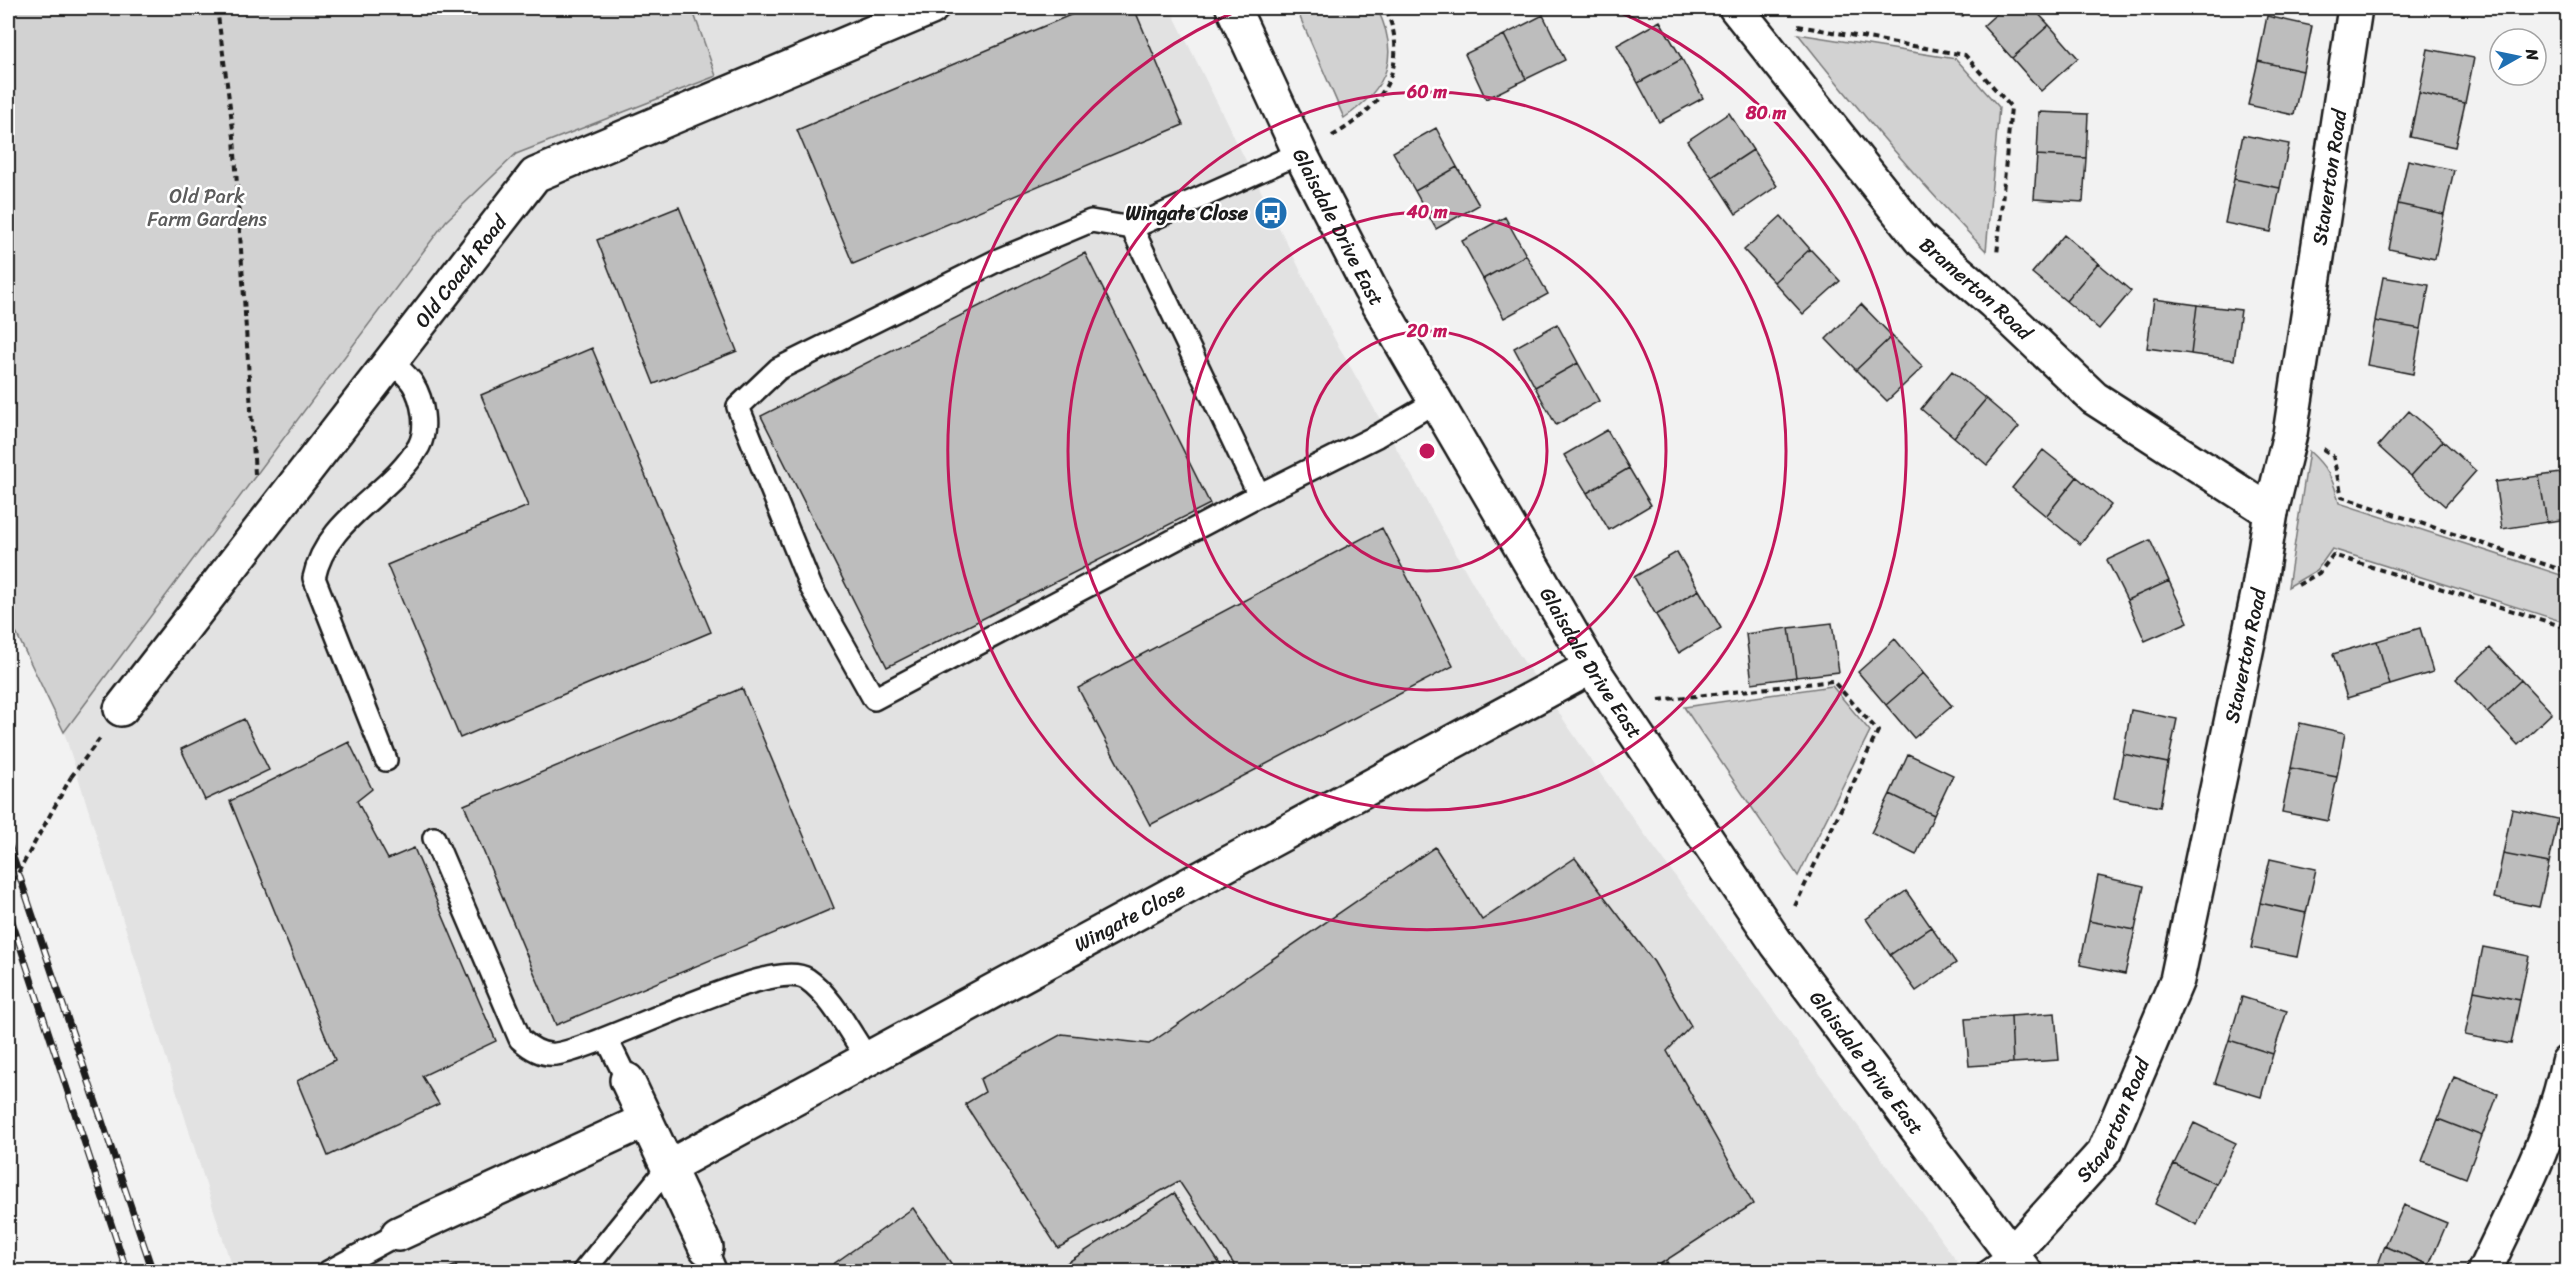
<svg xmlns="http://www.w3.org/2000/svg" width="2575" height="1279" viewBox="0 0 2575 1279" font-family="Sriracha,sans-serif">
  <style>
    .built { fill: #e2e2e2 }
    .green { fill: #d2d2d2; stroke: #777; stroke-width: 1.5 }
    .building { fill: #bdbdbd; stroke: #1c1c1c; stroke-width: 1.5 }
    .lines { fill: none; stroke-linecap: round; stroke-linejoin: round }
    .lane-casing { stroke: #1c1c1c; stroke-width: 26 }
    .street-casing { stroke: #1c1c1c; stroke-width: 38 }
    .secondary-casing { stroke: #1c1c1c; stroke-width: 38 }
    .path { stroke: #1c1c1c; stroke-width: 4; stroke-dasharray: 6 4.5; stroke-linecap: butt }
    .lane { stroke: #fff; stroke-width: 21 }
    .street { stroke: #fff; stroke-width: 33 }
    .secondary { stroke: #fff; stroke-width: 33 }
    .rail-casing { stroke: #1c1c1c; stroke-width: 7 }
    .rail { stroke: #fff; stroke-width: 4.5; stroke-dasharray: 14; stroke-linecap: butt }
    .path-bridge { stroke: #1c1c1c; stroke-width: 4; stroke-dasharray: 6 4.5; stroke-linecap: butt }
    .ring { fill: none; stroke: #c2185b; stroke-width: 3 }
    .labels { text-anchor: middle; stroke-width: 5; stroke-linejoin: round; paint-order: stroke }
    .street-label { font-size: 20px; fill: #1c1c1c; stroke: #fff }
    .park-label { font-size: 20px; fill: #5c5c5c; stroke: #fff }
    .poi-label { font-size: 20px; font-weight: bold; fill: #1c1c1c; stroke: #fff; text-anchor: end }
    .centre { fill: #c2185b; stroke: #fff; stroke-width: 3 }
    .ring-label { font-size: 18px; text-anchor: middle; font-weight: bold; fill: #c2185b; stroke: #fff; stroke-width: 5; stroke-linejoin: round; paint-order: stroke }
  </style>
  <rect width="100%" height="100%" fill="#f2f2f2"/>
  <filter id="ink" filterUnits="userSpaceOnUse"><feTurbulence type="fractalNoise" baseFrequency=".0167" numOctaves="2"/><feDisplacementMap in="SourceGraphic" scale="12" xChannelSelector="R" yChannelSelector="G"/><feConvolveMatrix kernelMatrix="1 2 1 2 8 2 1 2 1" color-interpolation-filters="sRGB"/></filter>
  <g filter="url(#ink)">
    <!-- built -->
    <path class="built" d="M692 8H1170L1334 338 1484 603 1602 776 1964 1271H233L64 732 446 221 516 154 716 76Z"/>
    <!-- green -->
    <path class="green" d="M8 8H692L716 76 516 154 446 221 64 732 8 616Z
      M1296 8H1377C1401 57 1388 88 1344 118Z
      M1798 34 1956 59 1999 107 1986 251C1919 182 1858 110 1798 34Z
      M2309 451C2327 467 2334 480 2339 503L2567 577V623L2332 549 2317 570 2288 587Z
      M1832 686 1870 731 1798 876 1684 707Z"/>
    <!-- building -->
    <path class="building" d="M1087 8H1134L1183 125 853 264 797 130Z
      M1920 8H1965L1963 16Z
      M2003 8H2033L2049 25 2012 58 1983 26Z
      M1543 15 1565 60 1526 79 1504 35Z
      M2267 16 2312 26 2303 71 2258 61Z
      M1660 21 1682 59 1638 83 1617 45Z
      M2049 25 2078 58 2041 91 2012 58Z
      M1504 35 1526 79 1486 99 1465 54Z
      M2428 49 2474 58 2465 103 2419 93Z
      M1682 59 1703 98 1659 122 1638 83Z
      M2258 61 2303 71 2294 115 2248 105Z
      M2419 93 2465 103 2455 147 2410 137Z
      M2039 112 2088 114 2086 158 2037 155Z
      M1729 113 1753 150 1712 177 1687 141Z
      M1436 128 1457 167 1415 191 1393 152Z
      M2243 135 2289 144 2280 188 2234 179Z
      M1753 150 1777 186 1736 214 1712 177Z
      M2037 155 2086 158 2083 202 2034 199Z
      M2408 160 2454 170 2444 214 2398 204Z
      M1457 167 1479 205 1436 229 1415 191Z
      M2234 179 2280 188 2271 232 2225 223Z
      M2398 204 2444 214 2435 259 2389 249Z
      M679 207 737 351 654 384 597 240Z
      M1781 216 1810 249 1774 282 1744 250Z
      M1505 217 1526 255 1483 279 1462 241Z
      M2064 235 2098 263 2066 301 2032 273Z
      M1810 249 1840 281 1803 314 1774 282Z
      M1085 253 1210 504 887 667 761 416Z
      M1526 255 1548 294 1504 318 1483 279Z
      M2098 263 2131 291 2099 329 2066 301Z
      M2383 277 2429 285 2421 329 2375 321Z
      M2154 299 2197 305 2191 354 2147 348Z
      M1861 304 1892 336 1856 370 1826 339Z
      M2197 305 2241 310 2234 360 2191 354Z
      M2375 321 2421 329 2413 374 2367 365Z
      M1557 324 1578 363 1535 387 1514 348Z
      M1892 336 1923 367 1887 401 1856 370Z
      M592 348 711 632 460 738 387 565 528 506 481 395Z
      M1578 363 1599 401 1556 425 1535 387Z
      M1952 371 1986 399 1954 437 1921 409Z
      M1986 399 2019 427 1987 465 1954 437Z
      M2409 411 2443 441 2411 476 2378 446Z
      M1607 430 1629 468 1587 493 1564 455Z
      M2443 441 2476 471 2445 506 2411 476Z
      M2043 450 2077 477 2046 516 2012 488Z
      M1629 468 1651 505 1609 530 1587 493Z
      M2568 472V519L2547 522 2539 476Z
      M2539 476 2547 522 2502 529 2495 482Z
      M2077 477 2111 505 2080 544 2046 516Z
      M1382 528 1453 666 1150 825 1078 688Z
      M2150 540 2169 581 2127 600 2107 560Z
      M1677 552 1699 590 1656 615 1634 577Z
      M2169 581 2188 622 2145 641 2127 600Z
      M1699 590 1721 628 1679 653 1656 615Z
      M1832 623 1839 672 1796 677 1789 628Z
      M1789 628 1796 677 1752 683 1746 634Z
      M2420 628 2433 672 2390 685 2377 641Z
      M1895 639 1923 673 1886 705 1858 672Z
      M2377 641 2390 685 2347 698 2333 654Z
      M2490 648 2521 680 2487 712 2456 679Z
      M1923 673 1952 706 1914 738 1886 705Z
      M2521 680 2552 713 2518 745 2487 712Z
      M742 688 834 908 556 1025 464 805Z
      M2131 710 2177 719 2168 763 2123 754Z
      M244 719 269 770 205 800 181 749Z
      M2300 723 2345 733 2337 777 2291 768Z
      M349 742 372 789 357 801 388 859 414 848 496 1041 422 1076 439 1104 328 1156 297 1081 335 1060 230 801Z
      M1908 754 1953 775 1934 815 1890 794Z
      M2123 754 2168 763 2160 807 2114 798Z
      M2291 768 2337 777 2328 821 2282 812Z
      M1890 794 1934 815 1916 855 1871 833Z
      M2512 809 2558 819 2549 863 2503 854Z
      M1435 847 1482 920 1575 858 1654 962 1691 1026 1667 1051 1753 1204 1648 1272H1239L1179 1181 1058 1248 965 1104 985 1092 980 1079 1062 1034 1149 1044Z
      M2503 854 2549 863 2539 907 2494 898Z
      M2270 859 2316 869 2306 913 2260 903Z
      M2098 876 2144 886 2135 930 2089 921Z
      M1906 891 1931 927 1890 955 1866 919Z
      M2260 903 2306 913 2297 957 2251 948Z
      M2089 921 2135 930 2125 974 2080 965Z
      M1931 927 1956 963 1916 991 1890 955Z
      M2483 947 2529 956 2520 1000 2474 991Z
      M2474 991 2520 1000 2511 1044 2465 1035Z
      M2242 997 2287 1011 2273 1054 2229 1040Z
      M2055 1013 2059 1060 2013 1063 2011 1016Z
      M2011 1016 2013 1063 1969 1066 1965 1019Z
      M2229 1040 2273 1054 2261 1097 2215 1083Z
      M2454 1077 2498 1094 2482 1136 2438 1119Z
      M2438 1119 2482 1136 2466 1178 2422 1161Z
      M2194 1123 2236 1143 2216 1184 2174 1164Z
      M2174 1164 2216 1184 2197 1225 2155 1204Z
      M1174 1193 1225 1272H1053Z
      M2404 1205 2447 1223 2429 1265 2385 1246Z
      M913 1208 957 1272H822Z
      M2385 1246 2429 1265 2426 1272H2375Z
      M1667 1262 1673 1272H1654Z
      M2181 1264 2187 1272H2173Z
      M456 1265 458 1272H440Z"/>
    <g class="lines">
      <!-- lane casing -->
      <g class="lane-casing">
        <path id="lane" d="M1132 228 1091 221 998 260 778 369 738 407 811 587 874 699 1259 495 1377 436 1435 402
          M1259 495 1132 228 1300 153
          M386 760 314 578C326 518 391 495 419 446 428 429 423 400 413 384 408 376 398 368 391 361
          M434 838 520 1039C530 1048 542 1056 556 1054 605 1047 771 956 807 979 831 995 851 1035 868 1059
          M607 1039 627 1080
          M706 1248 716 1272
          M328 1272 398 1234
          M583 1272 668 1167
          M1987 1272 2011 1255"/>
      </g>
      <!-- street casing -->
      <g class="street-casing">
        <g id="street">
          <path id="s1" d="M1736 8 1920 239 1993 302 2094 398 2271 512"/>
          <path id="s2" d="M121 709 535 175 931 8"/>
          <path d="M627 1080 706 1248"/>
          <path id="s3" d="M668 1167 1591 667"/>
          <path d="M398 1234 646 1120"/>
          <path id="s4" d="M2011 1255 2104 1152 2177 980 2258 594 2271 512 2290 434 2355 8"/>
          <path d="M2484 1272C2516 1204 2553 1136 2568 1062"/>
        </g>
      </g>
      <!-- secondary casing -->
      <g class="secondary-casing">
        <g id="secondary">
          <path id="s5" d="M1233 8 1300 153 1370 289 1591 667 1777 944 2025 1272"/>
        </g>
      </g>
      <!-- path -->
      <path class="path" d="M217 8 234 137 255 474
        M1798 26 1965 55 2011 107 1997 255
        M1332 136C1383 108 1412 64 1385 8
        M2323 449 2333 456 2342 497 2568 572
        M2298 585 2319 573 2333 555 2568 628
        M1659 700 1833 681 1878 731 1795 906
        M71 777 101 737"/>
      <!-- lane -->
      <use href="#lane" class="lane"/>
      <!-- street -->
      <use href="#street" class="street"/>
      <!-- secondary -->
      <use href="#secondary" class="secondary"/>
      <!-- rail casing -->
      <g class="rail-casing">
        <path id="rail" d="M8 842 153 1272
          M8 909 127 1272"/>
      </g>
      <!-- rail -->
      <use href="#rail" class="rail"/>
      <!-- path-bridge -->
      <path class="path-bridge" d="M8 891 71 777"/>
    </g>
  </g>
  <!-- distance rings -->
  <g class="ring">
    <circle cx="1427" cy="451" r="120"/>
    <circle cx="1427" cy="451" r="239"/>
    <circle cx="1427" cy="451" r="359"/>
    <path d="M1610 8A479 479 0 1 1 1244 8"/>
  </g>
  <!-- icons -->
  <defs>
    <g id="bus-disc" transform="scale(1.725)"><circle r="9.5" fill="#1f6fb2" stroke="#fff"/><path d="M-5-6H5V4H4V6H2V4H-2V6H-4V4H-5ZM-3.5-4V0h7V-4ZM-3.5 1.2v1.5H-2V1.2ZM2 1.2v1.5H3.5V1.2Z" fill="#fff"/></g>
  </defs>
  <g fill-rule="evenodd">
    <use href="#bus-disc" x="1271" y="213"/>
  </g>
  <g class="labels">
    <!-- street labels -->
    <g class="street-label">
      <text dy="7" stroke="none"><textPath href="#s4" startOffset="1143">Staverton Road</textPath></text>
      <text dy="7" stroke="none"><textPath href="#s5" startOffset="243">Glaisdale Drive East</textPath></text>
      <text dy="7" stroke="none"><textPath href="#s2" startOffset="554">Old Coach Road</textPath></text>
      <text dy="7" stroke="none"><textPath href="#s1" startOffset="370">Bramerton Road</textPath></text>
      <text dy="7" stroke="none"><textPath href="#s4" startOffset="657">Staverton Road</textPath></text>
      <text dy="7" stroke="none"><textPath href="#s5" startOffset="747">Glaisdale Drive East</textPath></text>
      <text dy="7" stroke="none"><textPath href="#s3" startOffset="525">Wingate Close</textPath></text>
      <text dy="7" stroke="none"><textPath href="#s5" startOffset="1233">Glaisdale Drive East</textPath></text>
      <text dy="7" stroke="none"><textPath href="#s4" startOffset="171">Staverton Road</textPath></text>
    </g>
    <!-- park labels -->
    <g class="park-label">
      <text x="207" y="203">Old Park<tspan x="207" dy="23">Farm Gardens</tspan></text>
    </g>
    <!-- poi labels -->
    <g class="poi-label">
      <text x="1248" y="220">Wingate Close</text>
    </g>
  </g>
  <circle cx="1427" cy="451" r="9" class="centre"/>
  <g class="ring-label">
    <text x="1427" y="98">60 m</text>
    <text x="1766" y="119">80 m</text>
    <text x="1427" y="218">40 m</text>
    <text x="1427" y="337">20 m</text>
  </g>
  <!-- margin -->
  <rect width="2575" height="1279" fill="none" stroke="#fff" stroke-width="30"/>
  <rect x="15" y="15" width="2545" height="1249" fill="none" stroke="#1c1c1c" stroke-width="2" filter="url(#ink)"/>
  <!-- north arrow -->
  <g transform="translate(2518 57) rotate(81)"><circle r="28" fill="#ffffff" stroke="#a4a4a4" stroke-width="1.5"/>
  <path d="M0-4.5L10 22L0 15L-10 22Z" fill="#1f6fb2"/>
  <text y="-9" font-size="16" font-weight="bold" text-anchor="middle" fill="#1c1c1c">N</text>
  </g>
</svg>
